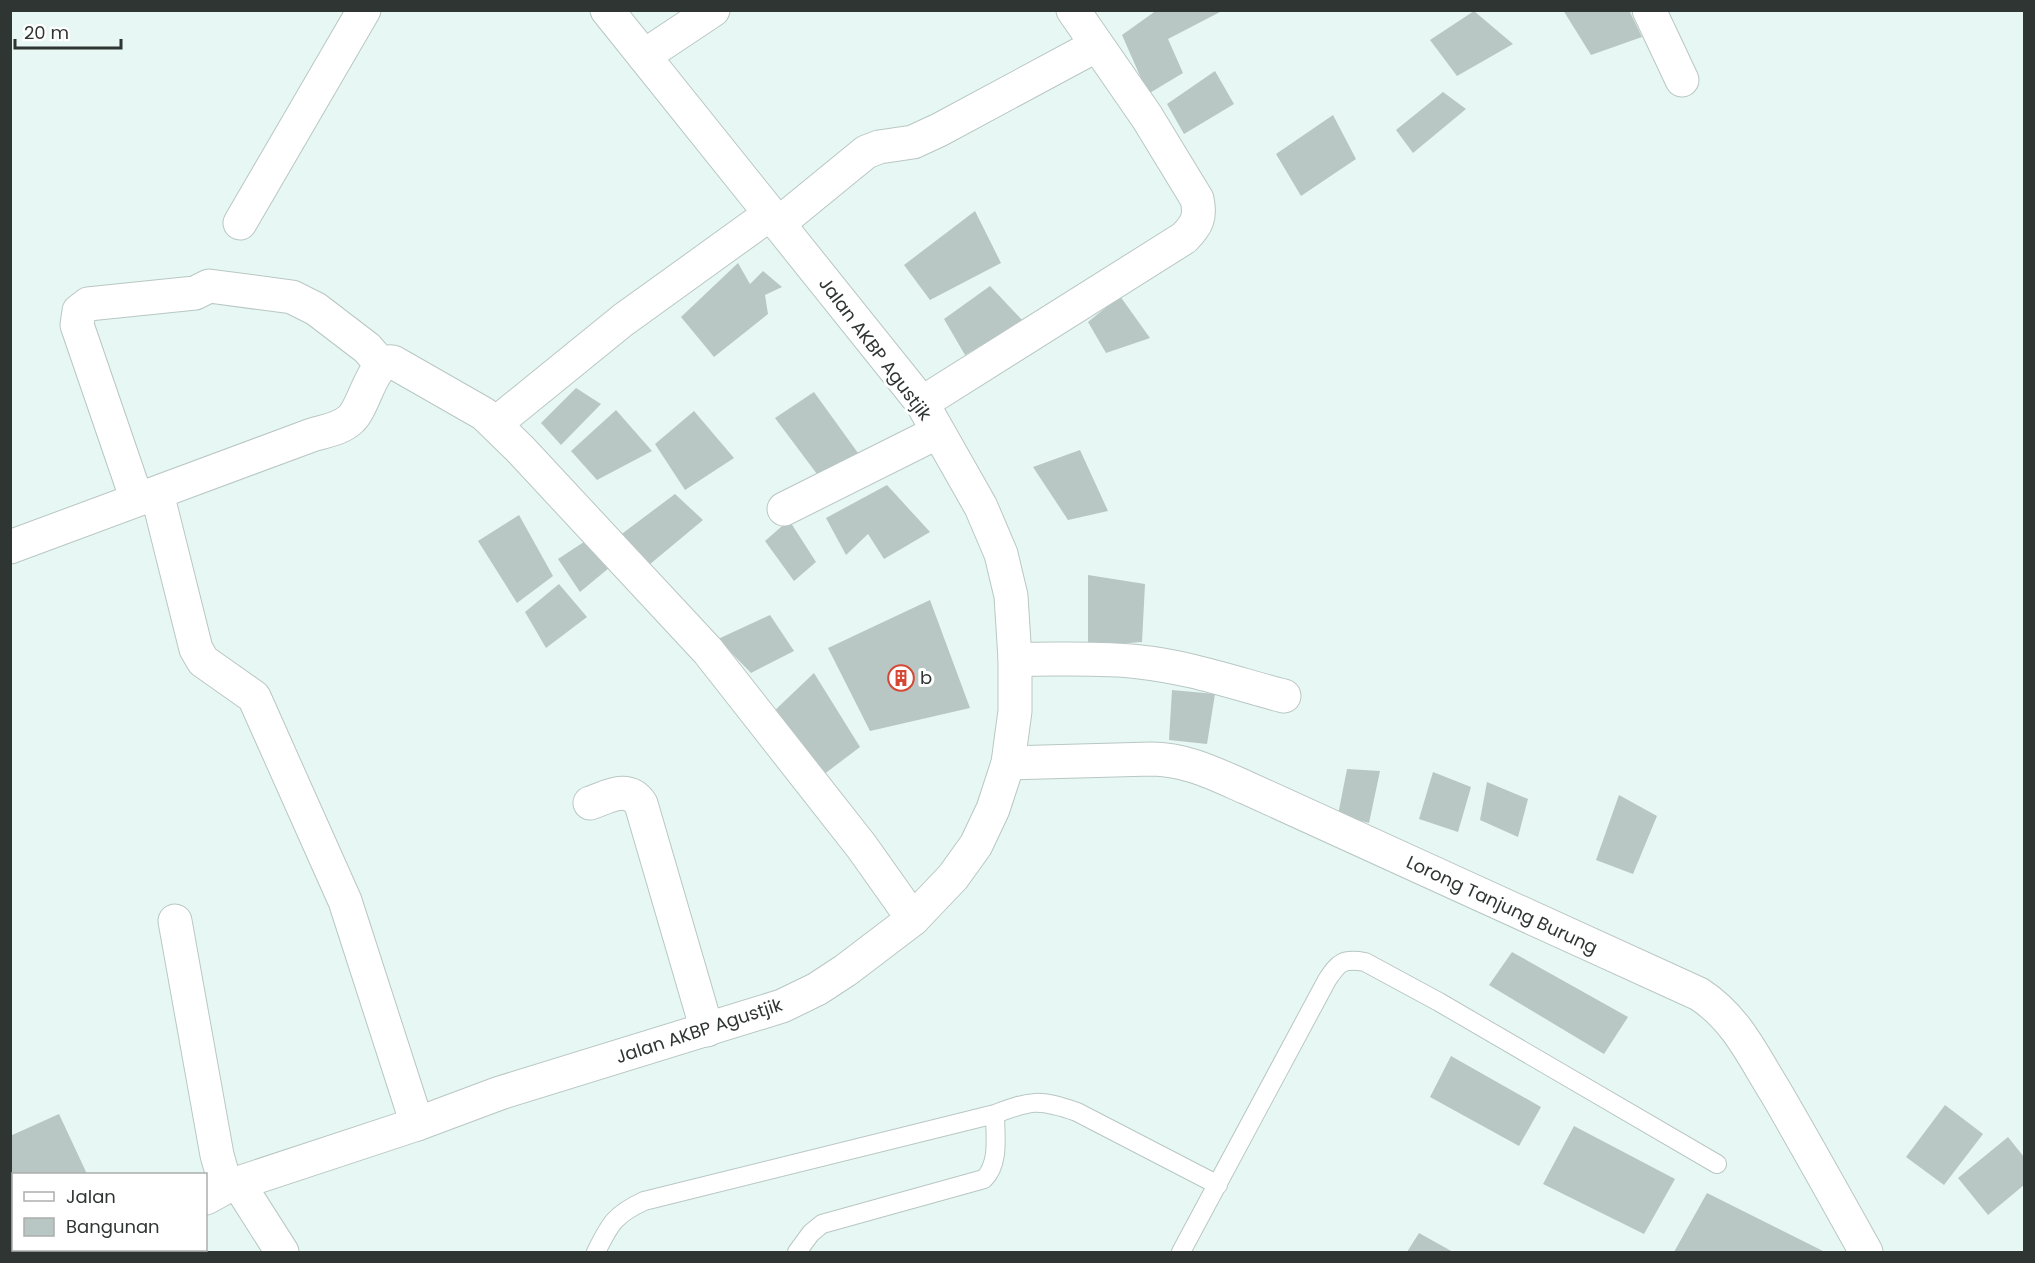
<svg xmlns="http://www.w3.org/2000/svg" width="2035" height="1263" viewBox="0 0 2035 1263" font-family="Poppins,sans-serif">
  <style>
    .building { fill: #b9c7c4 }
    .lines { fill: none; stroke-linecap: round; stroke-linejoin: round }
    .service-casing { stroke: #b8c7c3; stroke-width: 20 }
    .minor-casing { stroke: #b8c7c3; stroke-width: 35 }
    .tertiary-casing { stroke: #b8c7c3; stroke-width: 35 }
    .service { stroke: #fff; stroke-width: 18 }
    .minor { stroke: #fff; stroke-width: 33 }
    .tertiary { stroke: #fff; stroke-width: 33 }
    .labels { text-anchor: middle; stroke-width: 6; stroke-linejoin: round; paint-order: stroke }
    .street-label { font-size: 18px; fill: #2f3533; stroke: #fff }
    .poi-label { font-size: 18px; fill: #2f3533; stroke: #fff; text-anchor: start }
  </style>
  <rect width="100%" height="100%" fill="#e7f7f3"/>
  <!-- building -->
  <path class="building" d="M1157 10H1219L1220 12 1168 39 1183 73 1148 94 1122 35Z
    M1563 10H1629L1642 37 1591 55Z
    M1474 11 1513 44 1457 76 1430 40Z
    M1215 71 1234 104 1184 134 1167 104Z
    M1443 92 1466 109 1413 153 1396 130Z
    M1333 115 1356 159 1301 196 1276 154Z
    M975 211 1001 263 930 300 904 265Z
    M738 263 750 284 763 271 782 287 765 295 768 314 714 357 681 317Z
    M990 286 1023 321 965 355 944 319Z
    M1120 296 1150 338 1106 353 1088 322Z
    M576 388 601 404 561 445 541 423Z
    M814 392 858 453 817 474 775 418Z
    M616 410 652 451 597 480 571 451Z
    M694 411 734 458 685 490 655 444Z
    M1080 450 1108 511 1068 520 1033 467Z
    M887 485 930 532 884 559 868 534 846 555 826 518Z
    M675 494 703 520 649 565 619 536Z
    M519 515 553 576 517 603 478 541Z
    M789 520 816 562 794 581 765 541Z
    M593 536 615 563 580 592 558 559Z
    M1088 575 1145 584 1142 642 1088 646Z
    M559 584 587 617 546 648 525 612Z
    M930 600 970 708 870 731 828 648Z
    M770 615 794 651 751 673 718 639Z
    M814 673 860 747 823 775 771 714Z
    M1172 690 1215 694 1207 744 1169 740Z
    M1347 769 1380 771 1369 823 1338 815Z
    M1433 772 1471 787 1458 832 1419 819Z
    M1487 782 1528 799 1518 837 1480 820Z
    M1619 795 1657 816 1633 874 1596 860Z
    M1512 952 1628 1017 1604 1054 1489 985Z
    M1451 1056 1541 1107 1519 1146 1430 1097Z
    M1945 1105 1983 1134 1944 1185 1906 1157Z
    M59 1114 87 1174H14V1237L10 1238V1136Z
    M1574 1126 1675 1179 1644 1234 1543 1184Z
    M2008 1137 2024 1157V1185L1988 1215 1958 1178Z
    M1707 1193 1823 1251 1822 1252H1674Z
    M1419 1233 1453 1252H1407Z"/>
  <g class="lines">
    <!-- service casing -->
    <g class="service-casing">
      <path id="service" d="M596 1252C610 1224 614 1215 644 1201L995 1114C1032 1100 1039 1099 1077 1112L1218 1185
        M797 1252 811 1233 822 1224 984 1179C1000 1163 995 1135 995 1114
        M1181 1252 1327 980C1339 962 1343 958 1365 962L1439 1002 1717 1164"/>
    </g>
    <!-- minor casing -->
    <g class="minor-casing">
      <path id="minor" d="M1649 10 1682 80
        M644 56 713 10
        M240 223 364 10
        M778 224 866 152 879 147 913 142 939 130 1097 45
        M922 403 1184 238C1197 225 1201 217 1197 199L1147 117 1073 10
        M495 424 623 320 770 214
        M157 493 196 649 203 661 254 697 345 901 417 1124
        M137 500 77 325 79 311 88 304 195 293 209 286 292 297 316 309 367 348 381 364
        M784 509 938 432
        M10 547 312 435C325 431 341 429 351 419 365 406 372 359 393 362L484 414 520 449 708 651 862 847 913 919
        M1015 659C1057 660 1098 657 1140 662 1189 667 1237 684 1284 696
        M1008 763 1151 759C1186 759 1215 774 1247 788L1699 994C1736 1018 1752 1054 1775 1091 1806 1144 1836 1198 1866 1252
        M590 803C608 797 628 784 641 804L707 1030
        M175 921 217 1155 226 1187
        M238 1183 282 1252"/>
    </g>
    <!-- tertiary casing -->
    <g class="tertiary-casing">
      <path id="tertiary" d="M206 1198 226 1187 417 1124 500 1093 782 1006 817 989 846 970 913 919 953 877 976 845 993 809 1008 763 1015 711V659L1011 596 1001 554 981 507 922 403 607 10
        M96 1252 102 1250"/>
    </g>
    <!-- service -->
    <use href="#service" class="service"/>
    <!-- minor -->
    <use href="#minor" class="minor"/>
    <!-- tertiary -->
    <use href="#tertiary" class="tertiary"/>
  </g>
  <!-- icons -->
  <defs>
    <g id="building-ring" transform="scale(1.35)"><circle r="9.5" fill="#fff" stroke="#d44835" stroke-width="1.5"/><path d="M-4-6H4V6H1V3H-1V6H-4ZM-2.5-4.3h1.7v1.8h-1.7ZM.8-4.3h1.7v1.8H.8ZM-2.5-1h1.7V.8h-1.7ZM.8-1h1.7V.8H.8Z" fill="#d44835"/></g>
  </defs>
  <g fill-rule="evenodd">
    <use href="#building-ring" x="901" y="678"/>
  </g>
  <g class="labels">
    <!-- street labels -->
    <g class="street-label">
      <text transform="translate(875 349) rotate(53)" y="6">Jalan AKBP Agustjik</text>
      <text transform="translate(1502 905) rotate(25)" y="6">Lorong Tanjung Burung</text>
      <text transform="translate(699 1031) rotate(-18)" y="6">Jalan AKBP Agustjik</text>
    </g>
    <!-- poi labels -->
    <g class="poi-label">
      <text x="920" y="684">b</text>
    </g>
  </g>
  <!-- border -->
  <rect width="2035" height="1263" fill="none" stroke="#2f3533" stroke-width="24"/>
  <!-- legend -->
  <rect x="12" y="1173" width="195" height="78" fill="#ffffff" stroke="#acaead" stroke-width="1.5"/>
  <rect x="24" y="1192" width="30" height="9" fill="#ffffff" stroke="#acaead" stroke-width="1.5"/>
  <text x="66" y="1203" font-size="18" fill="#2f3533">Jalan</text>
  <rect x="24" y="1218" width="30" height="18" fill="#b9c7c4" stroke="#acaead" stroke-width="1.5"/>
  <text x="66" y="1233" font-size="18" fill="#2f3533">Bangunan</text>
  <!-- scale -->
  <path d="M15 39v9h106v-9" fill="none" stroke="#2f3533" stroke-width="3"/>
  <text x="24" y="39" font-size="18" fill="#2f3533" stroke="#ffffff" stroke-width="4.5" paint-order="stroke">20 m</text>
</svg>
